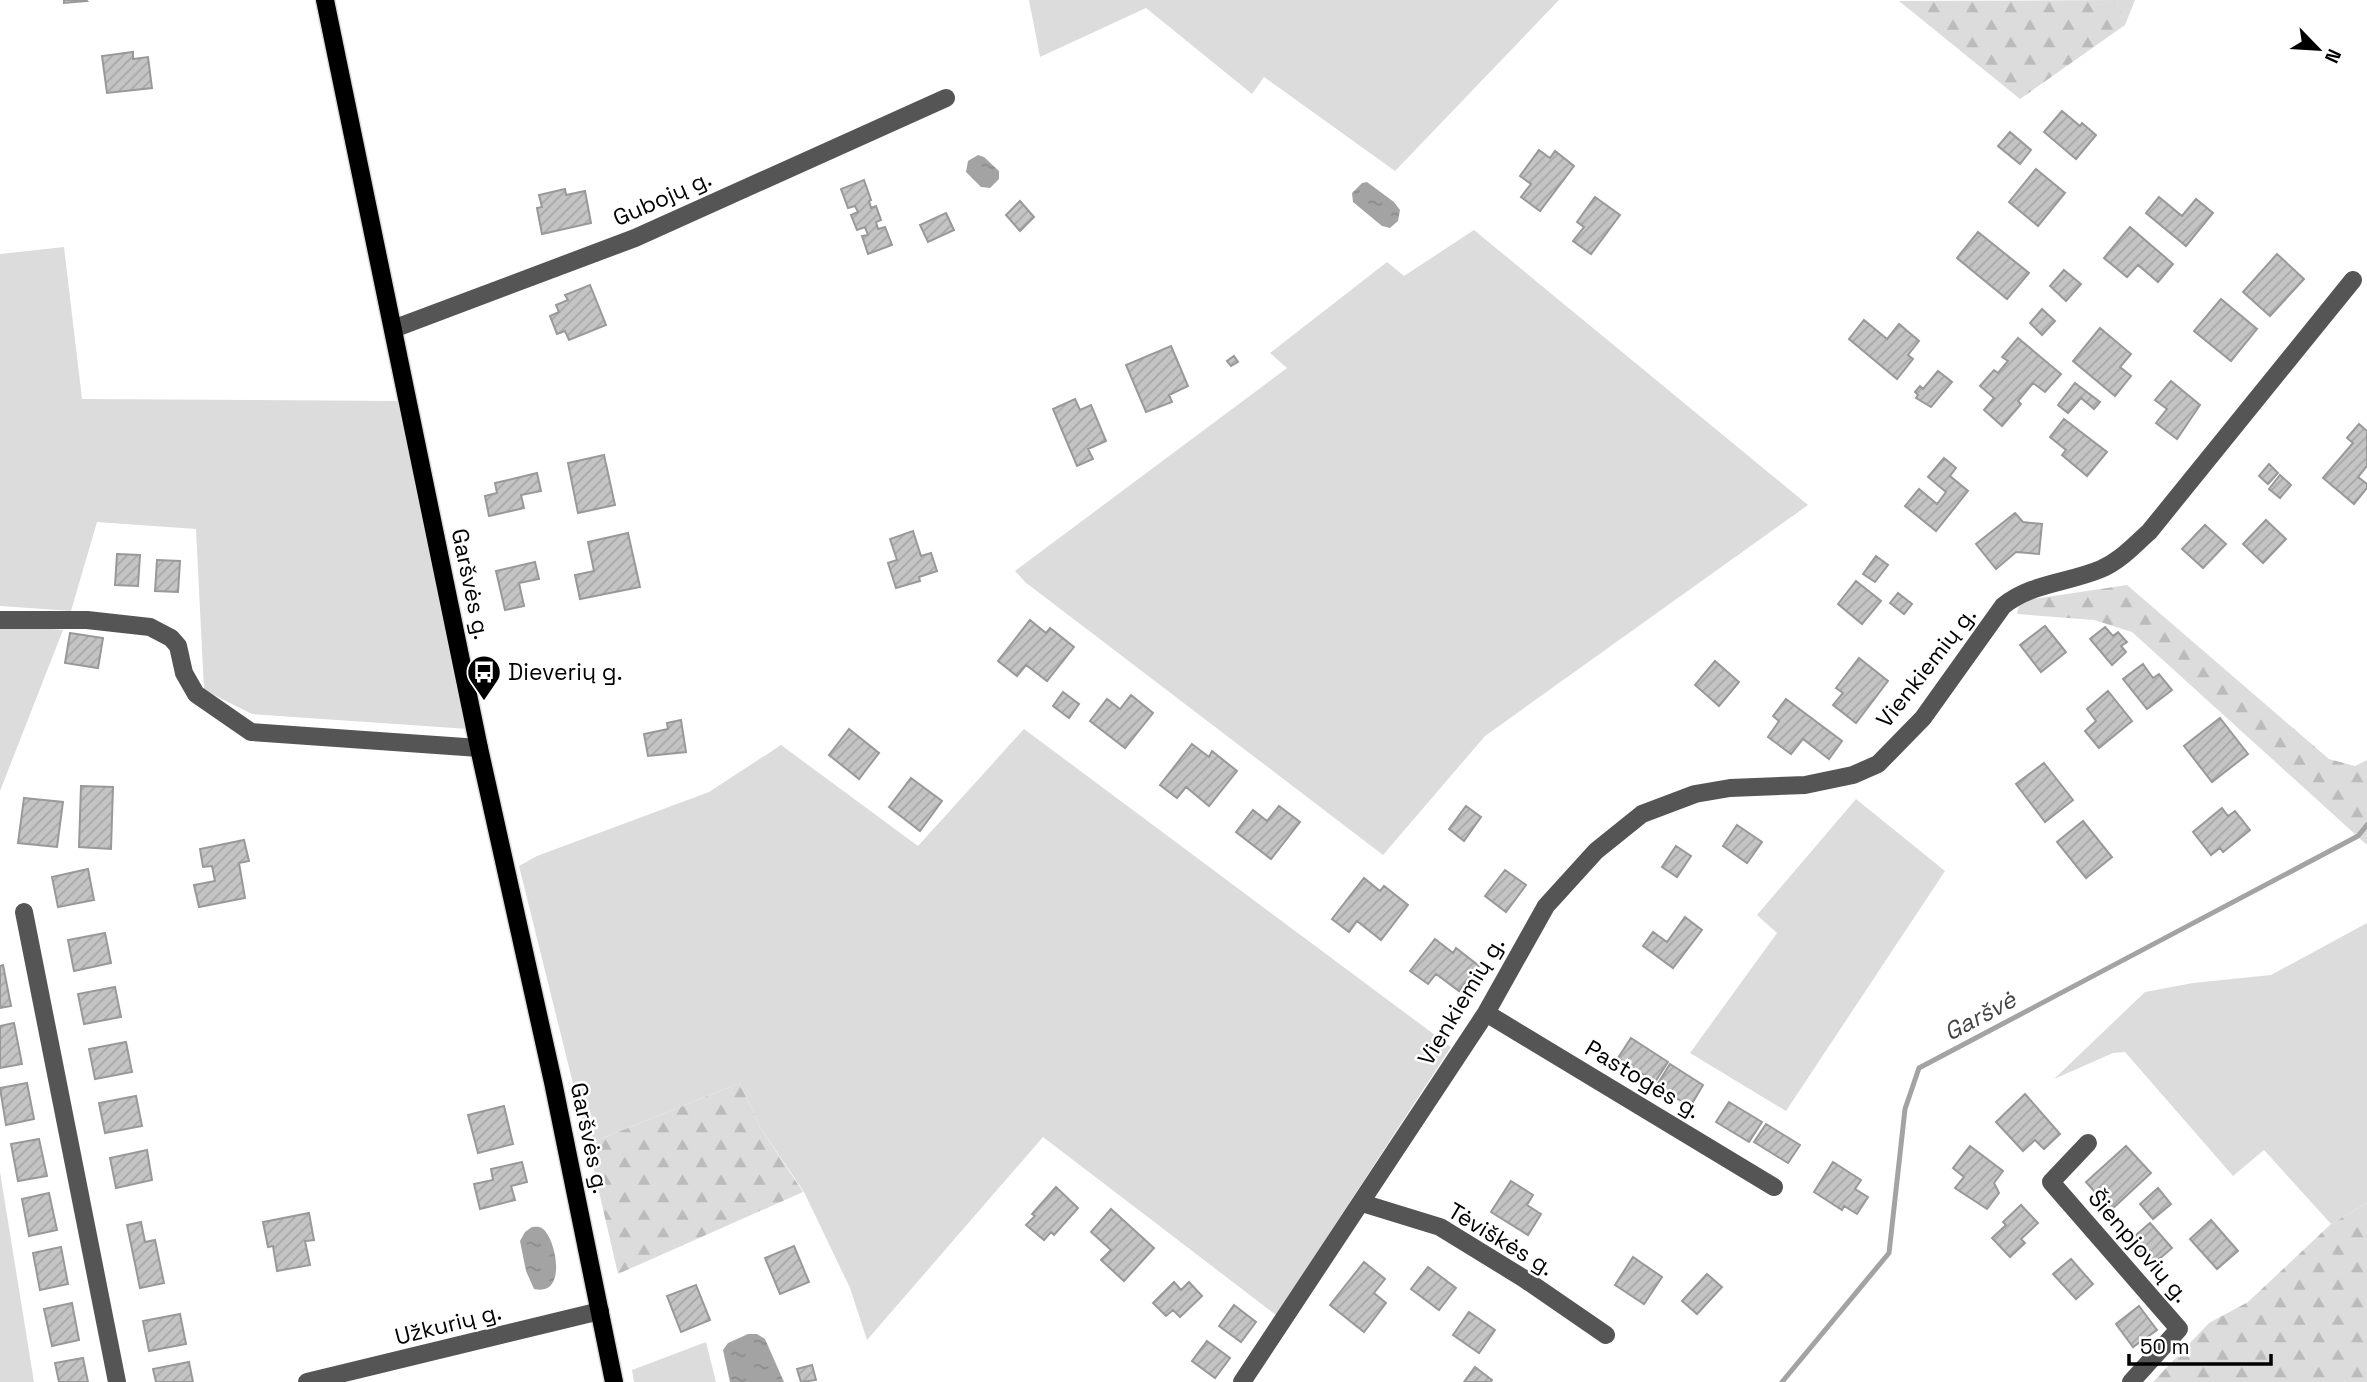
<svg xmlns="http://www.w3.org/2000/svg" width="2367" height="1382" viewBox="0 0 2367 1382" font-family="'Space Grotesk',sans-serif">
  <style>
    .green { fill: #dcdcdc }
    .forest { fill: url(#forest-firs) }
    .water { fill: url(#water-ripples) }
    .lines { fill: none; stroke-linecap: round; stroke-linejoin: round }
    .stream { stroke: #a3a3a3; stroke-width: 5 }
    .building { fill: url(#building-hatch); stroke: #999; stroke-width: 2 }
    .major-casing { stroke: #dbdbdb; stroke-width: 21 }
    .minor { stroke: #555; stroke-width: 18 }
    .major { stroke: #000; stroke-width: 18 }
    .labels { text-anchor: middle; stroke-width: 5; stroke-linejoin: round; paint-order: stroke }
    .street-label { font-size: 23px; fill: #000; stroke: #fff }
    .poi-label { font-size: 23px; fill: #000; stroke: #fff; text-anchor: start }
    .water-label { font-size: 24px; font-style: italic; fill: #444; stroke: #fff }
  </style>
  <defs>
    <pattern id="forest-firs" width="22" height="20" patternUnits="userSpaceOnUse" patternTransform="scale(1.75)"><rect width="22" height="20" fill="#dcdcdc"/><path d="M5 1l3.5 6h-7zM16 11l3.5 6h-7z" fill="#bbb"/></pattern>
    <pattern id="water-ripples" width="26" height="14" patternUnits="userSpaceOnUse" patternTransform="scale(1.75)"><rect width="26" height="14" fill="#a3a3a3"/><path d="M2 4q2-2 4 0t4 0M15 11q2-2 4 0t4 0" fill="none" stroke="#8b8b8b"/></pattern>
    <pattern id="building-hatch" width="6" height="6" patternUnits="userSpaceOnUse" patternTransform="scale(1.75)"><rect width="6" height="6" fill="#c4c4c4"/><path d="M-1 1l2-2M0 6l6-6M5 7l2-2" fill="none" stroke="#a7a7a7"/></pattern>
  </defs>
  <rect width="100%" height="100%" fill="#fff"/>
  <!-- green -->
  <path class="green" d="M1029 0H1559L1395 171 1264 77 1252 94 1146 8 1040 57Z
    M2117 0H2135L2125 25H2124Z
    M1474 230 1808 505 1485 736 1383 855 1025 582 1015 571 1287 368 1270 353 1387 262 1404 276Z
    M64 247 82 399 399 401 468 729 252 714 204 690 196 529 97 522 71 611 0 606V254Z
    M0 624 63 630 0 791Z
    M1024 729 1451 1047 1276 1315 1043 1137 867 1340 850 1288 804 1192 760 1127 740 1083 588 1144 519 866 537 856 709 792 781 745 918 846Z
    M1856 799 1945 871 1786 1111 1690 1053 1777 933 1757 915Z
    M2367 923V1203L2331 1224 2264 1150 2233 1176 2125 1052 2113 1053 2054 1079 2145 992 2193 983 2271 975Z
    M0 1172 34 1382H0Z
    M706 1342 716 1382H634L632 1370Z"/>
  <!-- forest -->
  <path class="forest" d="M2117 0 2125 25 2020 99 1899 1Z
    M2127 585 2329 759 2355 766 2367 760V845L2132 632 2094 620 2017 614 2020 601Z
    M740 1083 760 1127 803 1192 618 1274 588 1144Z
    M2367 1203V1382H2153L2209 1323 2248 1302 2331 1224Z"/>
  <!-- water -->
  <path class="water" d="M978 155 984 157 999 171V179L990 188 981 187 966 172 968 161Z
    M1367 182 1394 202 1400 210 1398 221 1390 228 1382 226 1353 202 1352 193 1362 183Z
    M532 1227C537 1227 539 1226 543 1229 556 1239 568 1297 534 1289L526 1271 520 1241 525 1232Z
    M748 1334H757L765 1339 784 1382H730L723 1350 728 1343Z"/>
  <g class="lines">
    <!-- stream -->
    <path class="stream" d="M1782 1382 1889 1253 1905 1109 1919 1068 2358 836 2367 825"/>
  </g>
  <!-- building -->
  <path class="building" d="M64 0H86L87 1 64 3Z
    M133 52V59L148 57 152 88 107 93 102 56Z
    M2062 111 2080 126 2082 123 2096 135 2076 159 2044 132Z
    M2010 132 2031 150 2020 164 1998 146Z
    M1539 150 1550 158 1555 151 1574 166 1540 211 1521 197 1531 184 1520 176Z
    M2036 169 2065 193 2038 226 2009 202Z
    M864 180 871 200 869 201 871 208 876 206 881 220 876 222 878 229 885 227 892 245 868 254 862 236 868 235 865 227 857 230 851 215 858 212 855 206 848 208 841 189Z
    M565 189 566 195 585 191 591 223 542 234 537 208 542 207 539 195Z
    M1595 197 1620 215 1591 254 1573 241 1584 227 1577 222Z
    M2159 197 2182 216 2196 199 2213 213 2186 246 2146 213Z
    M1020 201 1034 217 1020 231 1006 215Z
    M946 213 954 230 928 242 920 225Z
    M2130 227 2173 264 2158 282 2138 265 2127 277 2104 258Z
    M1978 232 2029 273 2007 299 1957 258Z
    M2277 254 2304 279 2270 316 2243 292Z
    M2064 270 2081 284 2066 301 2050 286Z
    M590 285 606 325 569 340 565 331 557 334 550 316 559 312 556 305 568 300 565 295Z
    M2221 299 2257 329 2231 361 2194 331Z
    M2042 309 2055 321 2042 335 2030 323Z
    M1864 320 1887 339 1899 324 1919 341 1908 355 1913 359 1897 379 1849 339Z
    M2100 328 2131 354 2120 367 2131 376 2115 396 2073 361Z
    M2018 338 2061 374 2045 392 2033 383 2018 401 2021 404 2002 426 1984 410 1994 398 1980 386 1994 370 1998 373 2008 361 2002 357Z
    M1171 346 1188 386 1169 395 1172 402 1146 412 1126 365Z
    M1234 356 1238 362 1231 366 1227 361Z
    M1938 371 1952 382 1931 407 1916 398 1918 395 1915 392 1920 386 1923 389Z
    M2171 381 2200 405 2177 439 2156 423 2167 409 2155 400Z
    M2075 383 2100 402 2094 409 2081 398 2068 413 2058 405Z
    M1075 399 1080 410 1091 405 1106 441 1088 449 1093 459 1077 466 1053 409Z
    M2064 419 2107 452 2087 476 2062 455 2066 450 2050 437Z
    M2359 424 2367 431V466L2358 477 2367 484V488L2354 504 2323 478 2353 443 2347 438Z
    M604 455 615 505 578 513 568 463Z
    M1944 458 1956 468 1950 476 1968 491 1936 531 1905 506 1919 489 1937 504 1946 492 1928 477Z
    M2269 464 2278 473 2268 484 2259 476Z
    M537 473 541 491 521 495 524 508 489 516 485 496 497 493 495 483Z
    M2280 475 2291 485 2280 498 2269 489Z
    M2015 513 2023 522 2042 524 2039 554 2016 552 1996 569 1976 544Z
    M2266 520 2286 539 2263 563 2243 544Z
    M2205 525 2226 544 2203 568 2182 549Z
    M913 531 921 556 931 553 937 571 919 577 920 581 896 588 888 563 897 560 890 539Z
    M628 533 640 587 580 599 575 575 594 571 588 542Z
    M117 554 140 555 138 586 115 585Z
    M1876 556 1888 565 1875 582 1863 574Z
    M157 560 180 561 178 592 155 591Z
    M535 562 539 579 519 583 524 606 505 610 496 571Z
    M1856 581 1881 601 1862 624 1838 604Z
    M1898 593 1912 604 1904 614 1890 603Z
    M1030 620 1046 633 1050 628 1074 647 1047 681 1026 665 1017 676 998 661Z
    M2045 626 2066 652 2041 672 2020 645Z
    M2105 627 2113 636 2118 632 2127 642 2121 646 2126 652 2112 665 2090 639Z
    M70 633 103 638 98 668 65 663Z
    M1859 658 1888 681 1856 723 1833 705 1843 693 1836 688Z
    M1715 661 1739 682 1719 706 1695 685Z
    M2143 664 2153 678 2159 674 2172 690 2147 709 2123 679Z
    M2108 691 2132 721 2099 748 2085 731 2096 721 2087 709Z
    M1063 692 1079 704 1069 718 1053 706Z
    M1131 695 1153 713 1125 748 1090 721 1107 699 1120 709Z
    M1786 699 1842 741 1829 759 1803 739 1791 754 1768 737 1779 721 1773 716Z
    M2220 718 2248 754 2212 782 2184 746Z
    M681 720 686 752 648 756 644 734 668 729 667 723Z
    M849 729 879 753 859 779 829 755Z
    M1192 744 1209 757 1212 751 1237 771 1209 806 1186 787 1177 798 1160 785Z
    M2044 763 2073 800 2045 822 2016 784Z
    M911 778 942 801 920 831 889 807Z
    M81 786 113 787 111 849 79 847Z
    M24 798 63 802 57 847 18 843Z
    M1279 806 1300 822 1271 859 1236 832 1253 810 1267 821Z
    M1466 806 1481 817 1464 841 1449 829Z
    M2222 808 2228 816 2235 811 2250 830 2223 852 2220 848 2211 855 2193 832Z
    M2083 821 2112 857 2086 878 2057 842Z
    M1737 825 1762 842 1747 863 1723 846Z
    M244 840 249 861 239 863 245 898 199 907 194 885 215 881 212 866 203 867 200 849Z
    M1676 846 1691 856 1677 877 1662 867Z
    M88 869 94 900 58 907 52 877Z
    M1505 870 1526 885 1506 912 1485 896Z
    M1364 878 1380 891 1384 886 1408 905 1381 940 1357 921 1349 932 1332 919Z
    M1685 917 1702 930 1673 968 1643 946 1653 932 1667 942Z
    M105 933 111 963 74 971 68 940Z
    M1435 939 1453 953 1456 948 1479 966 1459 991 1436 974 1428 984 1410 971Z
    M3 965 11 1006 0 1008V966Z
    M115 987 121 1017 84 1024 78 994Z
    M14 1023 22 1064 0 1068V1026Z
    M1631 1038 1668 1062 1655 1082 1618 1058Z
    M126 1042 132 1072 95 1079 89 1049Z
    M1670 1064 1703 1085 1690 1107 1657 1085Z
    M27 1083 34 1119 6 1125 0 1088Z
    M2025 1094 2060 1134 2044 1149 2035 1140 2023 1151 1996 1122Z
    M136 1096 142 1126 105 1133 99 1103Z
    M1729 1102 1762 1122 1749 1142 1716 1122Z
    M504 1106 513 1144 478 1153 468 1115Z
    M1766 1124 1800 1145 1788 1163 1754 1142Z
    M39 1139 47 1176 18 1181 11 1144Z
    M1970 1146 2003 1171 1994 1183 1999 1193 1987 1209 1955 1188 1964 1177 1953 1168Z
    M2126 1146 2151 1173 2111 1210 2086 1182Z
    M147 1150 152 1180 116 1188 110 1158Z
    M522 1162 527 1182 511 1186 515 1200 480 1209 474 1184 493 1180 491 1169Z
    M1833 1162 1861 1180 1855 1189 1868 1197 1857 1214 1844 1206 1842 1210 1814 1192Z
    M1511 1181 1533 1195 1527 1205 1541 1214 1528 1235 1491 1212Z
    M1056 1187 1078 1208 1054 1235 1051 1232 1044 1240 1026 1225 1035 1216 1032 1214Z
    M2158 1188 2171 1204 2153 1219 2140 1204Z
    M49 1193 57 1230 29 1236 22 1199Z
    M2021 1205 2038 1223 2021 1239 2025 1243 2010 1257 1992 1238 2006 1225 2003 1222Z
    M1111 1209 1154 1248 1124 1281 1101 1260 1111 1250 1091 1232Z
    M309 1213 314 1240 305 1241 310 1265 277 1271 273 1246 268 1247 263 1222Z
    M2211 1220 2238 1251 2217 1269 2190 1239Z
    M141 1222 145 1242 155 1240 164 1283 140 1288 127 1225Z
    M2150 1223 2172 1248 2151 1266 2129 1241Z
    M794 1246 809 1282 780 1294 765 1258Z
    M61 1247 68 1284 40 1290 33 1253Z
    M1633 1257 1662 1277 1644 1304 1615 1285Z
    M2071 1259 2093 1284 2076 1299 2053 1274Z
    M1364 1262 1385 1279 1374 1293 1386 1303 1364 1332 1330 1305Z
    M1428 1267 1456 1288 1439 1310 1411 1289Z
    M1707 1274 1722 1287 1697 1314 1682 1301Z
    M1174 1282 1181 1290 1189 1282 1202 1296 1180 1317 1173 1310 1166 1316 1153 1303Z
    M696 1285 710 1320 681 1332 667 1296Z
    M72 1303 79 1340 52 1346 44 1309Z
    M1234 1305 1256 1322 1241 1342 1219 1326Z
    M2139 1306 2157 1330 2133 1347 2116 1324Z
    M1469 1312 1495 1330 1479 1353 1453 1335Z
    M180 1314 186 1344 149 1351 143 1321Z
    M1207 1341 1230 1358 1215 1378 1192 1361Z
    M83 1358 88 1382H59L55 1363Z
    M189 1362 193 1382H156L153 1369Z
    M812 1365 816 1380 801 1382 797 1369Z
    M1475 1367 1492 1380 1490 1382H1464Z"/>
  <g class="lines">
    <!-- major casing -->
    <g class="major-casing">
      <path id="major" d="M325 0 479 748 553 1082 614 1382"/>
    </g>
    <!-- minor -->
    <path class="minor" d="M393 329 635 238 946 98
      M0 620H87L150 627 171 638 178 646 184 673 196 694 251 732 479 748
      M24 912 117 1382
      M1486 1013 1774 1187
      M2088 1143 2051 1182 2179 1329 2131 1382
      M1362 1203 1440 1227 1523 1278 1606 1335
      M307 1382 600 1311
      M1242 1382 1486 1013 1546 906 1596 851 1642 814 1695 794 1730 788 1805 785 1853 775 1878 764 1923 718 2003 606C2031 583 2068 583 2101 569 2120 561 2133 546 2149 532L2353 280"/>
    <!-- major -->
    <use href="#major" class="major"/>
  </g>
  <!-- icons -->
  <defs>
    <g id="bus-pin" transform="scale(1.75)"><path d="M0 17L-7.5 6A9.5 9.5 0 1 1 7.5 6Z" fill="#000" stroke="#fff"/><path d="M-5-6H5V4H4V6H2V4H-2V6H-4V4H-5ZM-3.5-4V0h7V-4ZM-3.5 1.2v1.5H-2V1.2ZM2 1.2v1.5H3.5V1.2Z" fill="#fff"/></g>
  </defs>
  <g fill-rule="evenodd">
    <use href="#bus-pin" x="484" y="672"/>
  </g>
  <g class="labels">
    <!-- street labels -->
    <g class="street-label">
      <text transform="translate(662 198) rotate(-24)" y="8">Gubojų g.</text>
      <text transform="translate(471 584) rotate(78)" y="8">Garšvės g.</text>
      <text transform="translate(1926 667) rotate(-52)" y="8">Vienkiemių g.</text>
      <text transform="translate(1461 1001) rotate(-59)" y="8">Vienkiemių g.</text>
      <text transform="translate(1643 1079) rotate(31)" y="8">Pastogės g.</text>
      <text transform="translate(590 1138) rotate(78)" y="8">Garšvės g.</text>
      <text transform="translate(1501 1239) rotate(31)" y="8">Tėviškės g.</text>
      <text transform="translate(2139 1246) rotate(49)" y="8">Šienpjovių g.</text>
      <text transform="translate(448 1324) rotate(-14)" y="8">Užkurių g.</text>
    </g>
    <!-- poi labels -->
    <g class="poi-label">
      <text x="508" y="680">Dieverių g.</text>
    </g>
    <!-- water labels -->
    <g class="water-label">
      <text transform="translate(1980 1016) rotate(-28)" y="8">Garšvė</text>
    </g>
  </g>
  <!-- north arrow -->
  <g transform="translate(2318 49) rotate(115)" stroke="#ffffff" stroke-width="5" paint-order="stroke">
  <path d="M0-5L12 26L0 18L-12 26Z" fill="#000000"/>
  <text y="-10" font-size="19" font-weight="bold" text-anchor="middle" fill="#000000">N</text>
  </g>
  <!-- scale -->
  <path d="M2129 1354v10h142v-10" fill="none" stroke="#000000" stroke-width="3.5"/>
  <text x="2140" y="1354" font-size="21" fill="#000000" stroke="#ffffff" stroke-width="5" paint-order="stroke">50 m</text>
</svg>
